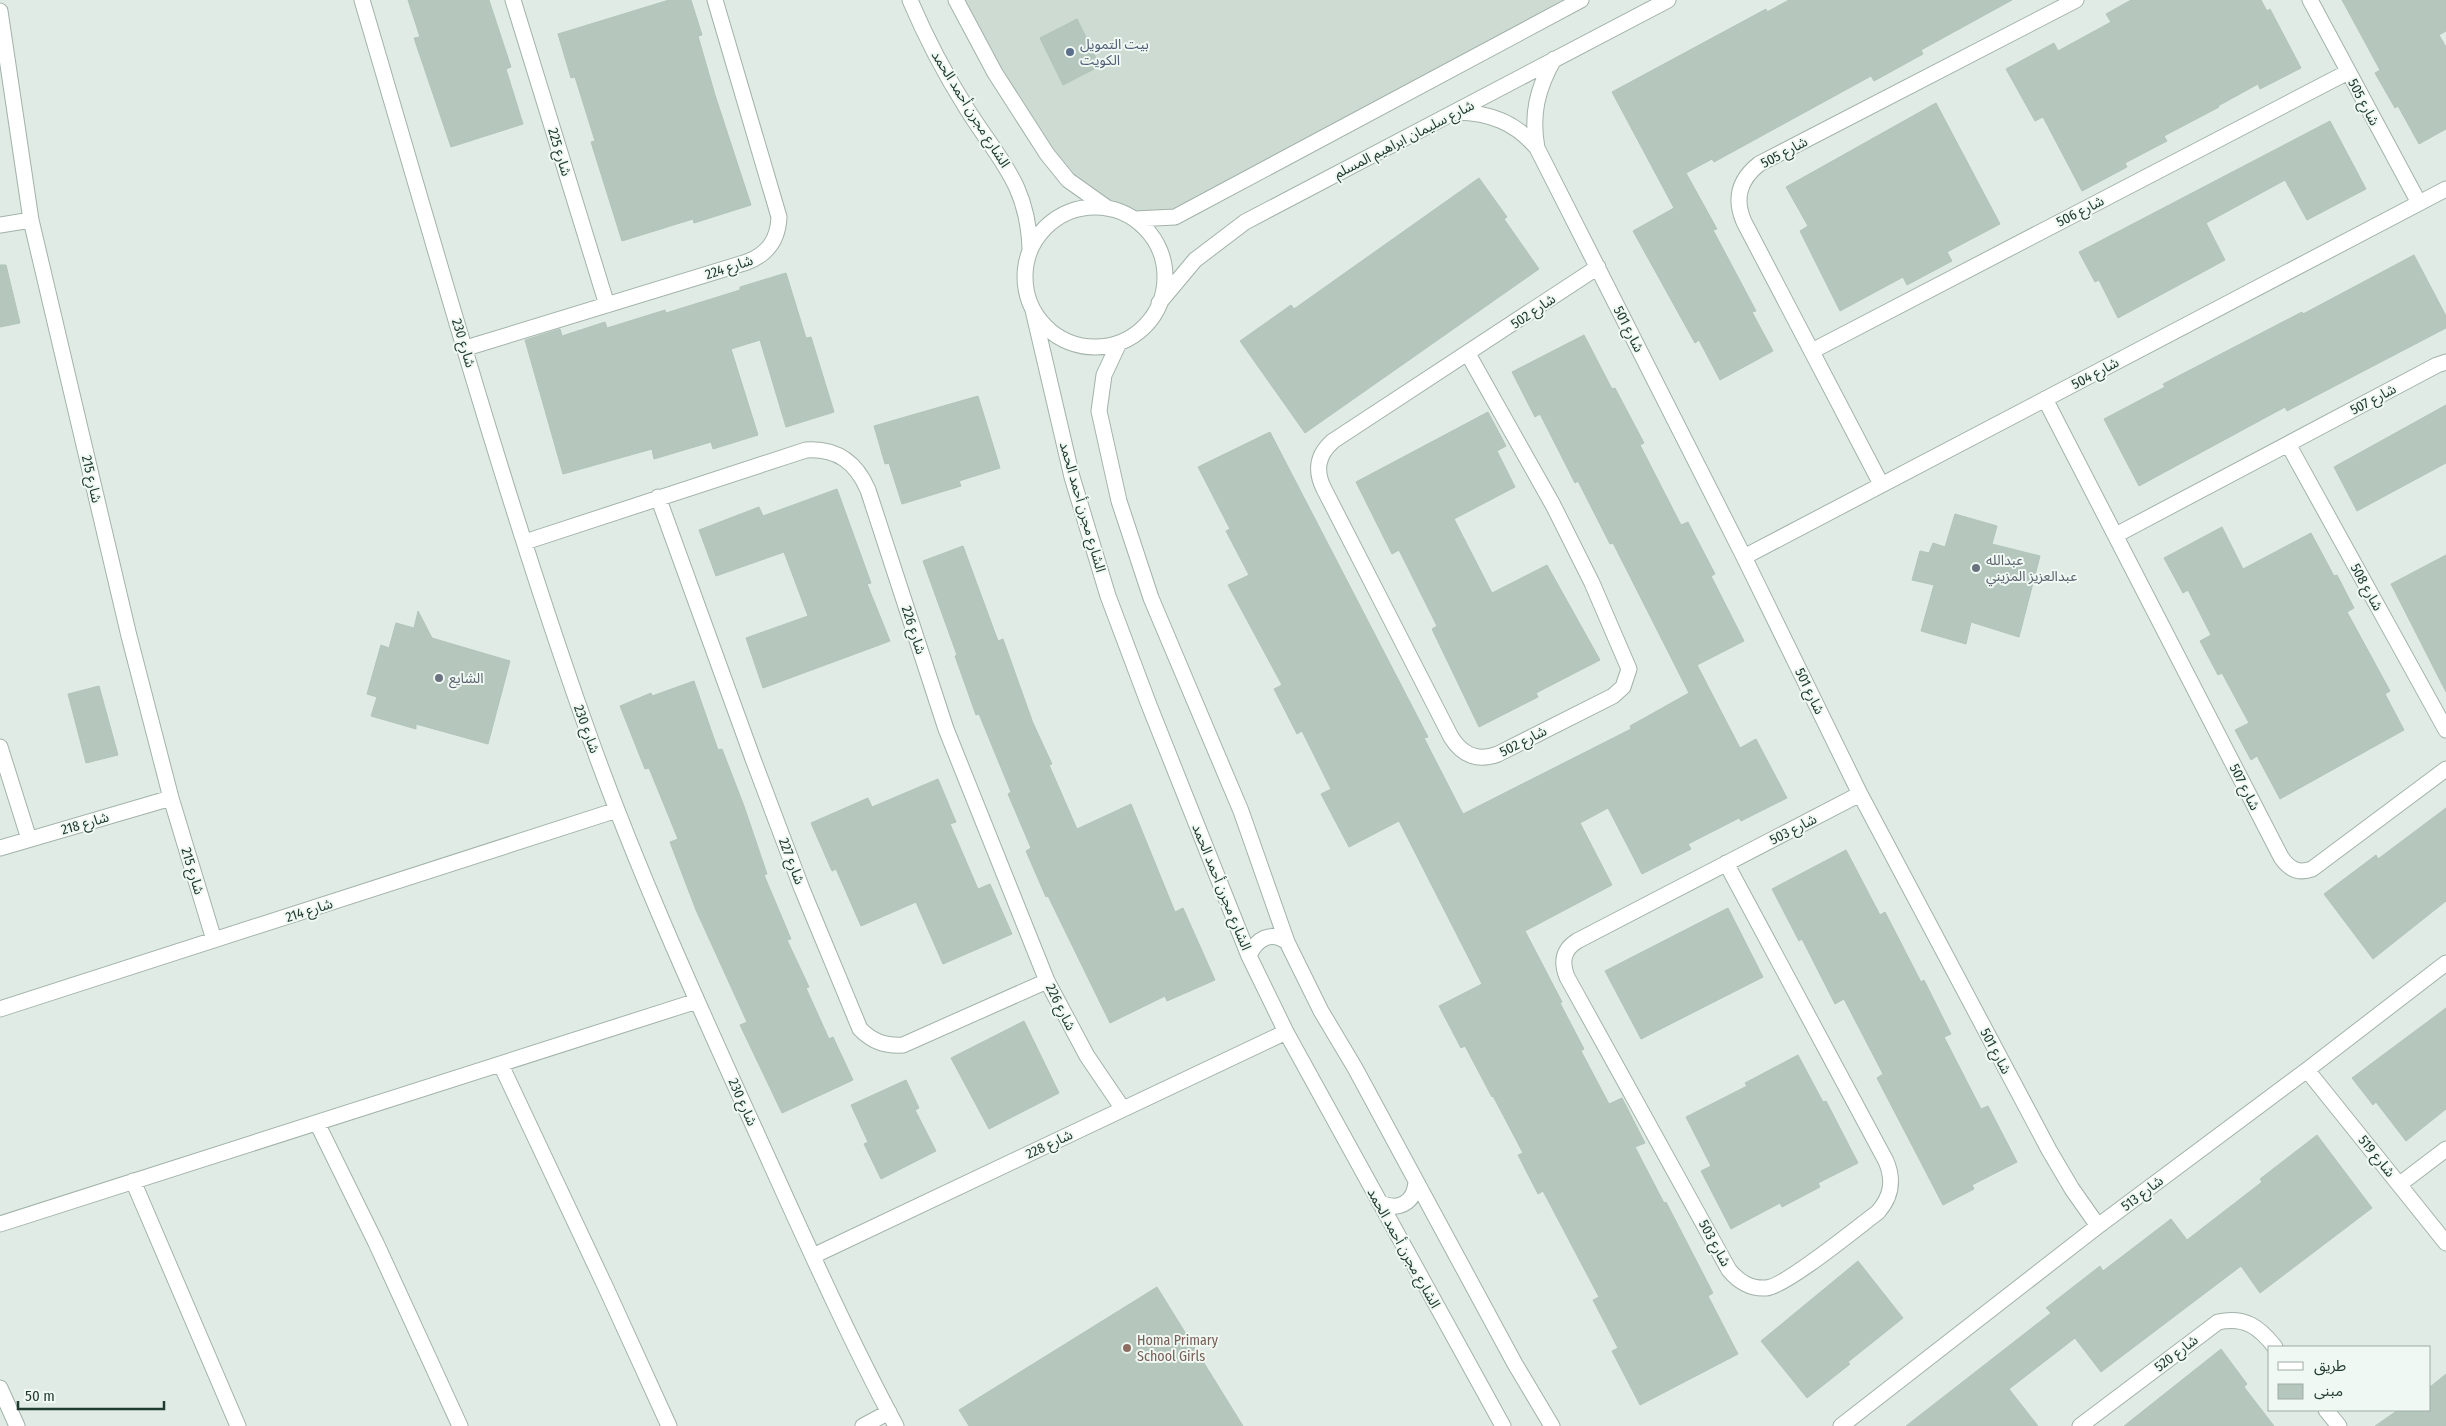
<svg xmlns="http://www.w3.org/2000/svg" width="2446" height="1426" viewBox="0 0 2446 1426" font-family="'Fira Sans Condensed','Noto Sans Arabic',sans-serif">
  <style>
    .built { fill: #cedbd3 }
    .building { fill: #b5c6bd; stroke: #b2c5ba }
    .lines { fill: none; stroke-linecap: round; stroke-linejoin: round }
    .minor-casing { stroke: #a2b3aa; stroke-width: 17 }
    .minor { stroke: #fff; stroke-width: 15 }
    .service-dot { fill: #5c6f8a; stroke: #f0f8f3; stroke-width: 2 }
    .worship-dot { fill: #6b7280; stroke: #f0f8f3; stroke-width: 2 }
    .education-dot { fill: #8d6e63; stroke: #f0f8f3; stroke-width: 2 }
    .labels { text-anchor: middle; stroke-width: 4; stroke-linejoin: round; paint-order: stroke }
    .service-label { font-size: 14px; fill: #4e5e75; stroke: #f0f8f3; text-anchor: start }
    .street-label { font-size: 14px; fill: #203b30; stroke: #f0f8f3 }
    .worship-label { font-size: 14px; fill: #5b616d; stroke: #f0f8f3; text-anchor: start }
    .education-label { font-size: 14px; fill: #785e54; stroke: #f0f8f3; text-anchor: start }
  </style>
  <rect width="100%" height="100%" fill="#dfebe4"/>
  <!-- built -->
  <path class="built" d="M956 0H1575L1190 209 1135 219 1106 207 1068 180Z"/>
  <!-- building -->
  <path class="building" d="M408 0H489L511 67 506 69 523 124 451 147 414 38 420 37Z
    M669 0H691L702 35 698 36 715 95 751 205 694 223 693 219 622 241 591 142 595 141 575 77 571 78 558 34Z
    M1789 0H2012L1921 50 1923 54 1874 81 1871 76 1714 162 1712 159 1686 173 1717 229 1713 230 1756 311 1752 312 1773 351 1720 380 1699 340 1695 343 1633 231 1674 208 1612 92 1766 9 1767 12Z
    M2131 0H2261L2267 11 2270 9 2301 68 2260 89 2258 84 2218 106 2219 107 2164 136 2167 141 2125 163 2127 167 2082 191 2043 117 2035 121 2006 69 2054 43 2058 51 2111 22 2106 14Z
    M2342 0H2446V31L2439 35 2446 47V129L2419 144 2398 106 2395 108 2375 73 2380 70Z
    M1077 19 1100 66 1063 85 1040 38Z
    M1936 103 2000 224 1947 252 1952 261 1907 285 1903 277 1840 311 1800 231 1808 226 1786 187Z
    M2330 121 2366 189 2307 220 2285 180 2206 223 2225 260 2118 318 2099 280 2095 282 2079 252Z
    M1479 178 1507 217 1504 219 1539 269 1305 433 1240 341 1291 305 1294 309Z
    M2414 255 2446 316V328L2287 411 2285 407 2139 486 2104 419 2165 387 2163 384 2302 312 2303 314Z
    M0 265H6L20 323 0 327Z
    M786 273 806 338 811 337 834 412 786 427 760 340 731 349 758 435 713 449 711 442 654 459 652 449 563 474 525 340 560 329 562 336 605 322 607 328 665 310 666 313 740 290V287Z
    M1584 335 1612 389 1615 388 1644 443 1640 445 1681 525 1688 522 1715 574 1711 576 1744 641 1697 665 1740 748 1756 739 1787 798 1741 821 1739 818 1688 844 1691 849 1642 874 1608 808 1580 823 1612 885 1525 931 1562 1002 1560 1003 1584 1049 1581 1051 1609 1104 1622 1098 1645 1143 1635 1147 1664 1203 1666 1202 1713 1293 1708 1296 1738 1354 1640 1405 1612 1351 1618 1348 1593 1300 1599 1297 1543 1191 1538 1194 1518 1155 1523 1153 1493 1096 1492 1097 1465 1046 1461 1048 1439 1006 1482 984 1399 821 1349 847 1321 794 1331 789 1302 731 1297 734 1274 689 1282 685 1228 585 1249 575 1226 531 1230 529 1198 467 1270 432 1428 737 1424 738 1463 814 1631 729 1630 726 1689 693 1613 543 1610 544 1578 481 1575 483 1540 414 1535 417 1512 372Z
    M978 396 1000 468 959 481 961 486 902 504 889 463 885 464 874 426Z
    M2446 405V463L2357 511 2334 467Z
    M1488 412 1506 446 1497 451 1515 487 1454 519 1492 593 1547 565 1600 660 1536 693 1538 697 1479 727 1432 629 1437 626 1399 550 1392 554 1356 482Z
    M837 489 871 583 867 584 890 641 763 688 746 638 808 616 784 552 716 576 699 530 759 507 763 516Z
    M1955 514 1997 526 1992 544 2040 556 2019 637 1971 622 1966 644 1921 631 1934 585 1912 580 1920 551 1929 553 1933 543 1945 547Z
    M2222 527 2243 569 2311 533 2334 576 2337 575 2354 608 2347 612 2390 691 2385 694 2404 730 2280 799 2257 756 2251 760 2235 730 2249 723 2222 673 2218 675 2200 641 2211 635 2188 590 2183 593 2164 558Z
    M963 546 998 641 1003 639 1033 723 1052 764 1049 765 1077 829 1131 804 1175 912 1183 908 1215 980 1167 1001 1165 996 1110 1023 1048 896 1046 897 1026 851 1031 848 1008 794 1011 792 979 714 976 715 955 656 957 655 923 561Z
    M2446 555V692L2391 584Z
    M418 611 432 638 510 661 488 744 416 724V729L371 716 377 697 367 694 381 645 389 648 396 623 414 628Z
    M694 681 718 750 722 749 744 806 767 874 764 875 791 939 787 940 809 987 806 988 829 1039 833 1037 853 1080 782 1113 740 1025 747 1022 696 910 670 842 678 839 649 768 645 769 620 706 651 693 652 696Z
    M99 686 118 755 86 763 68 694Z
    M938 779 956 822 950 824 978 889 990 884 1012 934 943 964 916 902 861 926 836 869 832 871 811 823 868 798 872 807Z
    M2446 808V901L2373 959 2324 894 2376 855 2378 859Z
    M1846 850 1880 915 1885 912 1921 982 1924 980 1951 1034 1944 1037 1981 1109 1988 1106 2017 1162 1972 1185 1974 1189 1943 1205 1877 1078 1883 1074 1844 999 1835 1004 1802 939 1799 941 1772 889Z
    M1728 908 1763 977 1641 1039 1605 971Z
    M2446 1008V1109L2406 1141 2376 1102 2373 1105 2352 1078Z
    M1024 1021 1059 1093 989 1129 951 1058Z
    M1798 1055 1823 1102 1826 1101 1858 1163 1818 1183 1820 1187 1782 1207 1780 1203 1731 1229 1701 1171 1711 1166 1686 1117 1747 1086 1745 1083Z
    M906 1080 919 1108 915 1110 936 1151 881 1179 864 1144 868 1142 851 1105Z
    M2317 1135 2372 1208 2260 1293 2241 1266 2101 1372 2075 1338 2009 1389 2038 1426H1906L2051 1313 2046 1308 2100 1266 2103 1271 2171 1219 2187 1240 2262 1182 2260 1179Z
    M1858 1261 1903 1318 1848 1362 1850 1364 1807 1398 1761 1341Z
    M1157 1287 1243 1426H969L959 1410Z
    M2221 1349 2247 1384 2244 1387 2274 1426H2124Z
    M2446 1374V1426H2375L2398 1410H2430V1387Z"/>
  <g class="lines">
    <!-- minor casing -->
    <g class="minor-casing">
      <path id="minor" d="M362 0C433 240 500 482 583 718 630 853 689 984 748 1114 796 1219 842 1325 896 1426
        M513 0 607 305
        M910 0C926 38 945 74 967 109 999 160 1028 184 1030 249
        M956 0 995 73 1047 154 1068 180 1106 207
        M2310 0 2419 203
        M0 11 31 220 129 636 171 798 214 940
        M1457 112C1490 113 1515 122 1537 148L1744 557 1860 794 2049 1150 2072 1189 2098 1226
        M1537 148C1531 115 1537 89 1554 59
        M1025 277a70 70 0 1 1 140 0a70 70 0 1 1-140 0Z
        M1135 219 1175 217 1190 209 1581 0
        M0 225 31 220
        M1159 303 1195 260 1245 222 1668 0
        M1033 310 1072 477 1108 596 1149 705 1249 956 1286 1032 1503 1426
        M1119 343 1104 375 1099 411 1119 501 1151 598 1241 811 1287 942 1321 1011 1355 1068 1515 1364 1552 1426
        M466 348 747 262C768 254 778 240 779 217L715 0
        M1812 351 2348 72
        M1468 354 1553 505 1592 583 1629 669 1623 687 1613 696 1498 754C1478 762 1462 755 1451 737L1324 489C1315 471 1317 455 1333 441L1598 267
        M2045 399 2281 857C2289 869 2298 874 2312 869L2446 769
        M2288 444 2446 730
        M1881 484 1744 222C1734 199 1739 180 1759 164L2076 0
        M658 497 753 759 802 889 860 1029C873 1042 885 1046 903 1045L1047 981
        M2116 535 2437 365 2446 362
        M525 542 806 450C837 448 856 462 868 490L946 729 1047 981 1087 1056 1123 1109
        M1744 557 2446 189
        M0 747 29 839
        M0 848 171 798
        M1726 863 1886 1161C1894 1180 1892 1196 1878 1212 1858 1227 1785 1287 1766 1288 1750 1289 1739 1282 1729 1270L1567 977C1561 962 1563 950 1577 941L1860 794
        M1249 956C1256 939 1271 930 1287 942
        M0 1009 617 810
        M501 1065 606 1288 669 1426
        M2307 1070 2446 1243
        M317 1123 376 1243 460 1426
        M133 1181 238 1426
        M2400 1184 2446 1149
        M1379 1202C1398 1212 1415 1203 1416 1181
        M0 1224 697 1001
        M813 1256 1286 1032
        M0 1388 17 1426
        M2326 1410 2339 1426
        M863 1426 889 1412
        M1841 1426 2098 1226 2307 1070 2446 963
        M2080 1426 2218 1322C2245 1316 2259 1327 2275 1347"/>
    </g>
    <!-- minor -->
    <use href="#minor" class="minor"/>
  </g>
  <!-- markers -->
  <circle class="service-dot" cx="1070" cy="52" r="5"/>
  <g class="worship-dot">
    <circle cx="1976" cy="568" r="5"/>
    <circle cx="439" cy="678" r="5"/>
  </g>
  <circle class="education-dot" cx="1127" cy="1348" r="5"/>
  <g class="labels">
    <!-- service labels -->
    <g class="service-label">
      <text x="1080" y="49">بيت التمويل<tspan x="1080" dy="16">الكويت</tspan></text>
    </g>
    <!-- street labels -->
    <g class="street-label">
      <text transform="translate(2364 102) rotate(62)" y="5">شارع 505</text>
      <text transform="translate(971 109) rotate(58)" y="5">الشارع مجرن أحمد الحمد</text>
      <text transform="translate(1404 139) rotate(-27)" y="5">شارع سليمان ابراهيم المسلم</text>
      <text transform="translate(560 152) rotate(73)" y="5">شارع 225</text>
      <text transform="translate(1784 152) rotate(-28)" y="5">شارع 505</text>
      <text transform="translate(2080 211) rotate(-27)" y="5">شارع 506</text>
      <text transform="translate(729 267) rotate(-18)" y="5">شارع 224</text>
      <text transform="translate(1533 311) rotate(-34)" y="5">شارع 502</text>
      <text transform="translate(1629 329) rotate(63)" y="5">شارع 501</text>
      <text transform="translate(464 343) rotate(73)" y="5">شارع 230</text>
      <text transform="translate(2095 373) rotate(-28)" y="5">شارع 504</text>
      <text transform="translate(2373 399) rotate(-28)" y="5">شارع 507</text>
      <text transform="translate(92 479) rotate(77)" y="5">شارع 215</text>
      <text transform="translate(1083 507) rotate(74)" y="5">الشارع مجرن أحمد الحمد</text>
      <text transform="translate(2367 587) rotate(61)" y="5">شارع 508</text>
      <text transform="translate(914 630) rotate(72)" y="5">شارع 226</text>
      <text transform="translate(1810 691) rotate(64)" y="5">شارع 501</text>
      <text transform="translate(587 729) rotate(70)" y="5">شارع 230</text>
      <text transform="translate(1523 741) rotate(-27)" y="5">شارع 502</text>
      <text transform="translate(2245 787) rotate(63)" y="5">شارع 507</text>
      <text transform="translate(85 823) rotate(-16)" y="5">شارع 218</text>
      <text transform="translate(1793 829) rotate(-27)" y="5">شارع 503</text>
      <text transform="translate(792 861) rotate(69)" y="5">شارع 227</text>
      <text transform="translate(193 871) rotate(73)" y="5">شارع 215</text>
      <text transform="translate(1222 887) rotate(68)" y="5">الشارع مجرن أحمد الحمد</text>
      <text transform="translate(309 910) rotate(-18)" y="5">شارع 214</text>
      <text transform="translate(1061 1007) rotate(64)" y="5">شارع 226</text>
      <text transform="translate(1996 1051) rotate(62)" y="5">شارع 501</text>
      <text transform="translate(743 1102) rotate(66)" y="5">شارع 230</text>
      <text transform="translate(1049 1144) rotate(-25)" y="5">شارع 228</text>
      <text transform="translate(2377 1156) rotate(51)" y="5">شارع 519</text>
      <text transform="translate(2142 1193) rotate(-37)" y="5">شارع 513</text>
      <text transform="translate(1715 1243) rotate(61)" y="5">شارع 503</text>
      <text transform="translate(1404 1248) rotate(61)" y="5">الشارع مجرن أحمد الحمد</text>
      <text transform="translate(2176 1353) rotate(-37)" y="5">شارع 520</text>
    </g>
    <!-- worship labels -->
    <g class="worship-label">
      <text x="1986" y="565">عبدالله<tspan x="1986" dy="16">عبدالعزيز المزيني</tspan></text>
      <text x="449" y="683">الشايع</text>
    </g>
    <!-- education labels -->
    <g class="education-label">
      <text x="1137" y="1345">Homa Primary<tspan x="1137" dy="16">School Girls</tspan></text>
    </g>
  </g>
  <!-- legend -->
  <rect x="2268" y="1346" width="162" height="65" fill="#f0f8f3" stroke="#9daca5"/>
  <rect x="2278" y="1362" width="25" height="8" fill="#ffffff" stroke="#9daca5"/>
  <text x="2314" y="1371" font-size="15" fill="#203b30">طريق</text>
  <rect x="2278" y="1384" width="25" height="15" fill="#b5c6bd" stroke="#9daca5"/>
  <text x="2314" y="1396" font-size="15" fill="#203b30">مبنى</text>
  <!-- scale -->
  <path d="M18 1401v8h146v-8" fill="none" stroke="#203b30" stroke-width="2.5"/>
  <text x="25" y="1401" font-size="15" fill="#203b30" stroke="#f0f8f3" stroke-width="4" paint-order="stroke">50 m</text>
</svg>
